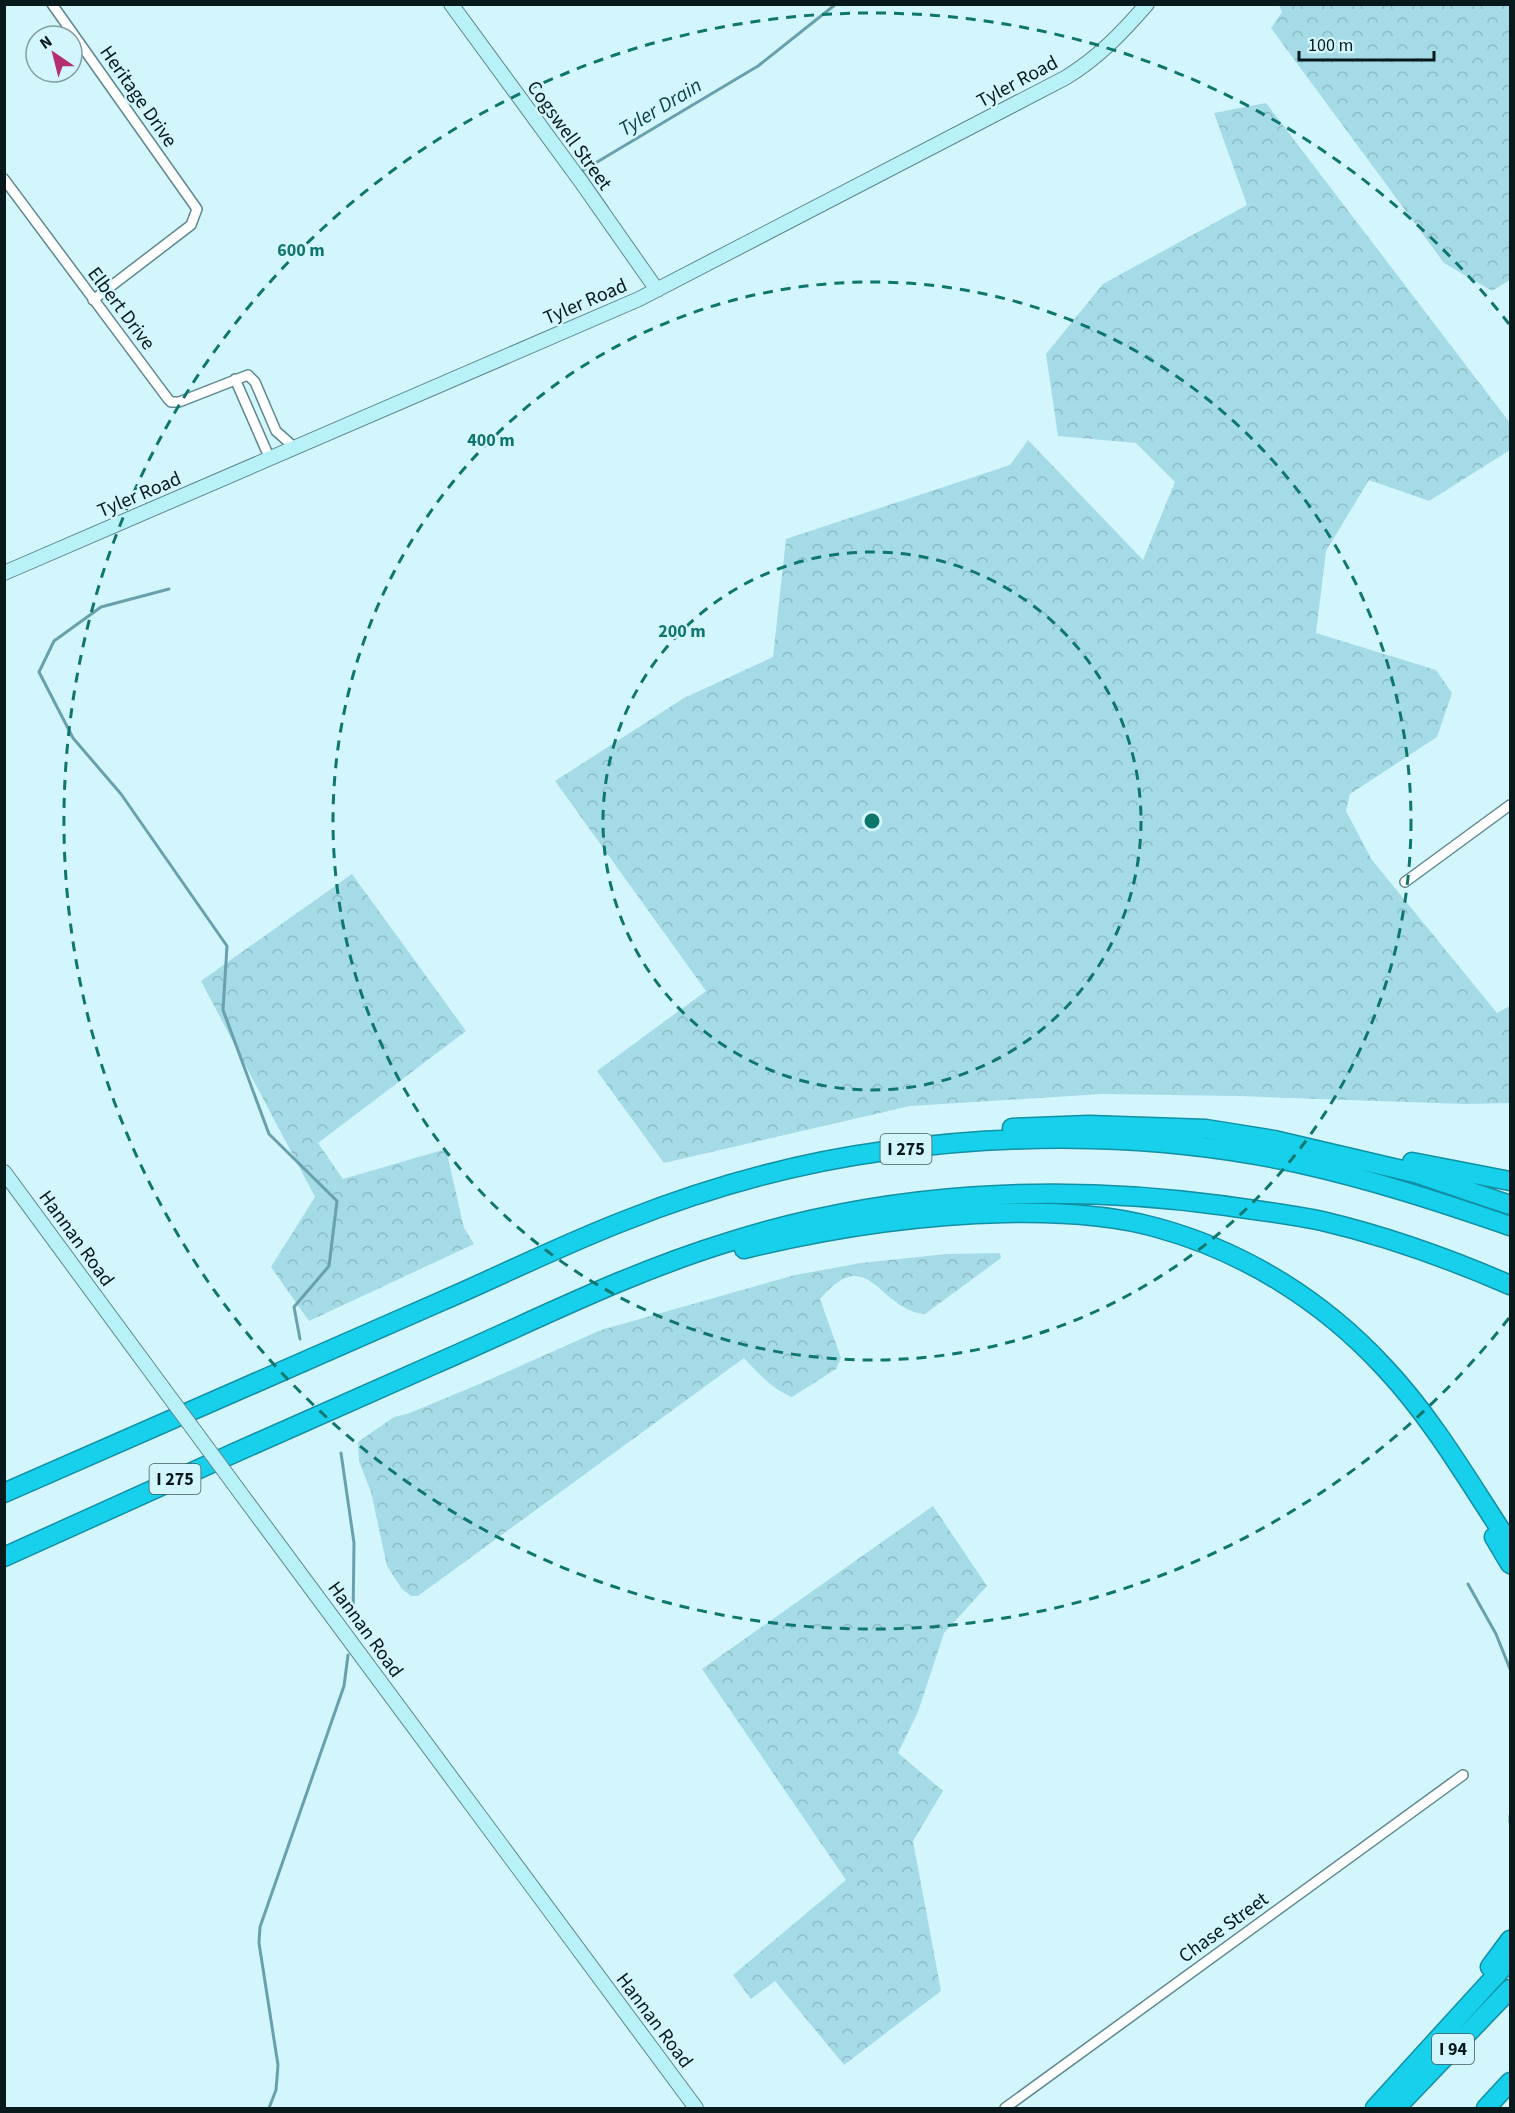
<svg xmlns="http://www.w3.org/2000/svg" width="1515" height="2113" viewBox="0 0 1515 2113" font-family="'Source Sans 3',sans-serif">
  <style>
    .forest { fill: url(#forest-crowns) }
    .lines { fill: none; stroke-linecap: round; stroke-linejoin: round }
    .stream { stroke: #68a1ad; stroke-width: 3 }
    .street-casing { stroke: #5e878f; stroke-width: 12 }
    .secondary-casing { stroke: #5e878f; stroke-width: 16 }
    .highway-casing { stroke: #1290a3; stroke-width: 21 }
    .street { stroke: #fff; stroke-width: 9 }
    .secondary { stroke: #b9f1f9; stroke-width: 14 }
    .highway { stroke: #17d0ec; stroke-width: 18 }
    .secondary-bridge-casing { stroke: #5e878f; stroke-width: 16; stroke-linecap: butt }
    .secondary-bridge { stroke: #b9f1f9; stroke-width: 14 }
    .ring { fill: none; stroke: #0f766e; stroke-width: 3; stroke-dasharray: 10 8 }
    .labels { text-anchor: middle; stroke-width: 5; stroke-linejoin: round; paint-order: stroke }
    .shield { fill: #d3f6fd; stroke: #455b60; stroke-width: 1.5 }
    .shield-label { font-size: 18px; font-weight: bold; fill: #08191c }
    .street-label { font-size: 20px; fill: #08191c; stroke: #d3f6fd }
    .water-label { font-size: 21px; font-style: italic; fill: #0d434c; stroke: #d3f6fd }
    .centre { fill: #0f766e; stroke: #d3f6fd; stroke-width: 3 }
    .ring-label { font-size: 18px; text-anchor: middle; font-weight: bold; fill: #0f766e; stroke: #d3f6fd; stroke-width: 5; stroke-linejoin: round; paint-order: stroke }
  </style>
  <defs>
    <pattern id="forest-crowns" width="20" height="18" patternUnits="userSpaceOnUse" patternTransform="scale(1.5)"><rect width="20" height="18" fill="#a4dbe6"/><path d="M2 6a3 3 0 1 1 6 0M12 15a3 3 0 1 1 6 0" fill="none" stroke="#8cbbc5"/></pattern>
  </defs>
  <rect width="100%" height="100%" fill="#d3f6fd"/>
  <!-- forest -->
  <path class="forest" d="M1279 5H1510V280L1492 291 1444 263 1271 28 1282 12Z
    M1266 103 1510 423V450L1429 501 1369 480 1326 551 1316 633 1436 670 1452 693 1437 737 1350 794 1346 811 1372 860 1497 1013 1510 1006V1103L1464 1104 1238 1096 1102 1094 910 1106 664 1163 597 1071 706 991 555 781 684 698 773 657 786 539 1010 465 1028 440 1143 560 1175 482 1136 443 1058 436 1046 354 1103 284 1247 205 1214 113Z
    M352 874 466 1031 318 1143 343 1179 446 1149 464 1228 474 1244 309 1321 271 1267 315 1197 201 981Z
    M1000 1253 1001 1258 925 1314C878 1310 869 1241 820 1299L841 1358 836 1369 792 1397C772 1389 758 1373 744 1358L418 1596H411L402 1589 387 1566 371 1492 359 1461 358 1442 394 1417 407 1414 482 1383 601 1330 795 1275 861 1263 946 1254Z
    M933 1506 987 1586 944 1633 918 1712 898 1753 943 1791 913 1841 941 1991 844 2065 775 1981 751 1999 733 1975 846 1880 702 1669Z"/>
  <g class="lines">
    <!-- stream -->
    <path class="stream" d="M607 207 582 171 758 66 836 4
      M169 589 101 607 54 641 39 672 73 738 121 794 227 946 223 1010 269 1134 337 1201 329 1266 294 1307 300 1339
      M341 1453 354 1543 353 1621
      M1468 1584 1496 1634 1510 1669
      M1510 1816V1822
      M269 2108 276 2090 278 2065 259 1943 260 1927 344 1686 348 1655"/>
    <!-- street casing -->
    <g class="street-casing">
      <path id="street" d="M52 4 197 209 191 225 93 300
        M4 179 168 399 171 402H179L248 375 255 382 276 431 295 448
        M235 379 270 459
        M1405 882 1510 805
        M1005 2108 1463 1775"/>
    </g>
    <!-- secondary casing -->
    <g class="secondary-casing">
      <path id="secondary" d="M451 4 582 183 657 290
        M4 573 639 299 1065 78C1098 58 1122 33 1147 4
        M4 1172 163 1388
        M239 1491 696 2108"/>
    </g>
    <!-- highway casing -->
    <g class="highway-casing">
      <path id="highway" d="M1012 1128 1089 1125 1206 1129 1274 1140 1415 1173 1510 1205
        M1412 1162 1510 1181
        M744 1249C830 1228 916 1215 1005 1213 1056 1212 1109 1214 1158 1228 1245 1252 1323 1301 1384 1367 1434 1420 1470 1484 1510 1544
        M4 1493C150 1429 296 1365 442 1301 502 1275 562 1245 624 1221 707 1188 796 1163 885 1151 1021 1132 1163 1134 1297 1163 1370 1179 1440 1202 1510 1226
        M1494 1537 1510 1564
        M4 1557C147 1492 291 1427 435 1364 532 1322 627 1273 729 1242 887 1192 1056 1183 1219 1205 1254 1210 1288 1214 1322 1221 1386 1236 1450 1259 1510 1285
        M1490 1967 1510 1940
        M1375 2108 1510 1960
        M1396 2108 1510 1989
        M1486 2108 1510 2082"/>
    </g>
    <!-- street -->
    <use href="#street" class="street"/>
    <!-- secondary -->
    <use href="#secondary" class="secondary"/>
    <!-- highway -->
    <use href="#highway" class="highway"/>
    <!-- secondary-bridge casing -->
    <g class="secondary-bridge-casing">
      <path id="secondary-bridge" d="M163 1388 239 1491"/>
    </g>
    <!-- secondary-bridge -->
    <use href="#secondary-bridge" class="secondary-bridge"/>
  </g>
  <!-- distance rings -->
  <g class="ring">
    <circle cx="872" cy="821" r="269"/>
    <circle cx="872" cy="821" r="539"/>
    <path d="M1509 1318A808 808 0 1 1 1509 324"/>
  </g>
  <g class="labels">
    <!-- shield labels -->
    <g class="shield">
      <rect x="880.5" y="1134" width="51" height="30" rx="4.5"/>
      <rect x="149.5" y="1464" width="51" height="30" rx="4.5"/>
      <rect x="1432" y="2034" width="42" height="30" rx="4.5"/>
    </g>
    <g class="shield-label">
      <text x="906" y="1155">I 275</text>
      <text x="175" y="1485">I 275</text>
      <text x="1453" y="2055">I 94</text>
    </g>
    <!-- street labels -->
    <g class="street-label">
      <text transform="translate(1017 81) rotate(-28)" y="7">Tyler Road</text>
      <text transform="translate(139 96) rotate(55)" y="7">Heritage Drive</text>
      <text transform="translate(570 135) rotate(54)" y="7">Cogswell Street</text>
      <text transform="translate(585 301) rotate(-23)" y="7">Tyler Road</text>
      <text transform="translate(122 308) rotate(53)" y="7">Elbert Drive</text>
      <text transform="translate(139 494) rotate(-23)" y="7">Tyler Road</text>
      <text transform="translate(77 1238) rotate(54)" y="7">Hannan Road</text>
      <text transform="translate(366 1629) rotate(54)" y="7">Hannan Road</text>
      <text transform="translate(1223 1927) rotate(-36)" y="7">Chase Street</text>
      <text transform="translate(655 2020) rotate(53)" y="7">Hannan Road</text>
    </g>
    <!-- water labels -->
    <g class="water-label">
      <text transform="translate(660 107) rotate(-31)" y="7">Tyler Drain</text>
    </g>
  </g>
  <circle cx="872" cy="821" r="9" class="centre"/>
  <g class="ring-label">
    <text x="301" y="256">600 m</text>
    <text x="491" y="446">400 m</text>
    <text x="682" y="637">200 m</text>
  </g>
  <!-- border -->
  <rect width="1515" height="2113" fill="none" stroke="#08191c" stroke-width="12"/>
  <!-- north arrow -->
  <g transform="translate(54 54) rotate(325)"><circle r="28" fill="#d3f6fd" stroke="#829ea3" stroke-width="1.5"/>
  <path d="M0-4.5L10 22L0 15L-10 22Z" fill="#b52e6f"/>
  <text y="-9" font-size="16" font-weight="bold" text-anchor="middle" fill="#08191c">N</text>
  </g>
  <!-- scale -->
  <path d="M1299 51v9h135v-9" fill="none" stroke="#08191c" stroke-width="3"/>
  <text x="1308" y="51" font-size="18" fill="#08191c" stroke="#d3f6fd" stroke-width="4.5" paint-order="stroke">100 m</text>
</svg>
